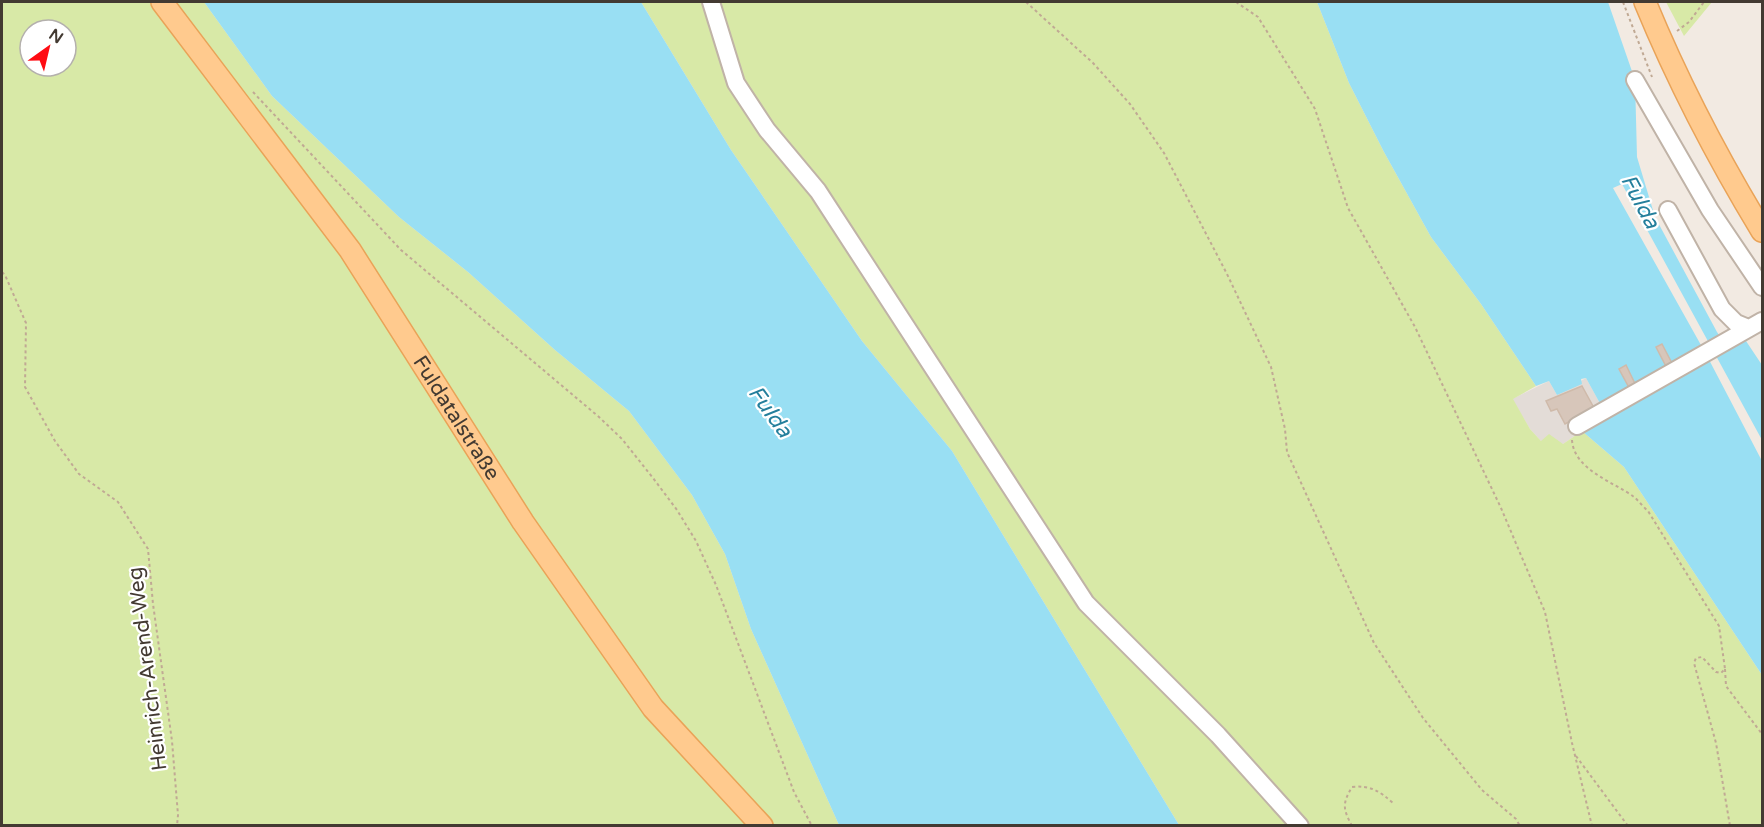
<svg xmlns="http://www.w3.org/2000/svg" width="1764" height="827" viewBox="0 0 1764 827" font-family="'Varela Round',sans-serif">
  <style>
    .industrial { fill: #e3dcd7 }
    .green { fill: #d8e9a7; fill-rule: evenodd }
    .water { fill: #99dff3 }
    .building { fill: #d7c6ba; stroke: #cfbaaa; stroke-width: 1.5 }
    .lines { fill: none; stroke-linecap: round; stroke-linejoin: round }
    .minor-casing { stroke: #c0b3a7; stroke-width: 20 }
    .major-casing { stroke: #e9a358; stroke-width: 24 }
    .path { stroke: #c0a994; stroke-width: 2; stroke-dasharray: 3 3; stroke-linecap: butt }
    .minor { stroke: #fff; stroke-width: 16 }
    .major { stroke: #ffca8e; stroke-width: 21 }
    .labels { text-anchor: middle; stroke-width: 4.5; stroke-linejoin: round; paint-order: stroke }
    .street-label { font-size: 21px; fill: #433a32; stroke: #fff }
    .water-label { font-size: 22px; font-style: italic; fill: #247f9c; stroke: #fff }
  </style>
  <rect width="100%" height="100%" fill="#f2eae2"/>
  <!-- industrial -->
  <path class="industrial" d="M1586 378 1608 418 1582 431 1563 444 1541 441 1530 429 1512 399 1549 381 1557 395Z"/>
  <!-- green -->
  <path class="green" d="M2 2H204L272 96 399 217 468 272 555 350 629 411 692 495 725 554 751 629 839 825 2 826ZM30 30H66V66H30Z
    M641 2H1317L1349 83 1384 152 1431 237 1481 304 1536 386 1513 399 1530 429 1541 441 1549 434 1563 444 1582 431 1624 467 1762 675V825H1179L952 451 862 341 731 150Z
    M1666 2H1712L1684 36Z"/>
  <!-- water -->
  <path class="water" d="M204 2H641L731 150 862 341 952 451 1179 825H839L751 629 725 554 692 495 629 411 555 350 468 272 399 217 272 96Z
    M1317 2H1608L1635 80 1637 157 1655 217 1717 332 1728 348 1746 341 1762 365V440L1622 184 1613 188 1706 354 1762 461V675L1624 467 1582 431 1608 418 1586 378 1581 379 1582 384 1557 395 1549 381 1536 386 1481 304 1431 237 1384 152 1349 83Z"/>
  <!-- building -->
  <path class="building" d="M1662 344 1676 371 1670 374 1656 347Z
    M1626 365 1639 392 1633 395 1619 369Z
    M1582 386 1594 408 1565 424 1557 409 1551 411 1546 401Z"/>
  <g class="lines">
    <!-- minor casing -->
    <g class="minor-casing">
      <path id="minor" d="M711 2 736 83 767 130 818 191 1086 603 1218 735 1300 826
        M1635 80 1710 210 1762 287
        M1668 210 1722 309 1736 323 1748 328
        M1577 426 1762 321"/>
    </g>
    <!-- major casing -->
    <g class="major-casing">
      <g id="major">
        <path id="s1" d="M162 2 350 250 523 522 653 708 762 826"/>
        <path d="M1645 2C1678 82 1717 157 1762 231"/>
      </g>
    </g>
    <!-- path -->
    <path class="path" d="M1026 2 1093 63 1130 104 1164 153 1227 274 1271 367 1285 429 1287 452 1374 643 1423 718 1482 790 1516 819 1520 826
      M1236 2 1258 17 1315 109 1348 208 1415 327 1501 508 1545 612 1572 743 1592 826
      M1623 2 1652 77
      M1677 31 1689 22 1704 2
      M253 92 401 250 599 417 622 439 653 478 677 510 696 541 716 585 794 792 812 826
      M2 272 5 275 26 323 25 387 55 441 79 474 118 502 148 549 153 604 172 741 178 815 177 826
      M1572 440C1574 470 1614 482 1634 497 1639 501 1643 507 1648 511L1719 626 1725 669 1721 673 1716 672 1702 657 1696 658 1694 663 1716 743 1730 826
      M1725 669 1726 686 1762 734
      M1576 756 1628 826
      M1352 826C1343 809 1342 804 1352 787 1370 785 1380 791 1394 804"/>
    <!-- minor -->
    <use href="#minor" class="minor"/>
    <!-- major -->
    <use href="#major" class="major"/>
  </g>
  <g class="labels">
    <!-- street labels -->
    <g class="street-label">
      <text dy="7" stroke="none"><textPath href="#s1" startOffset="510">Fuldatalstraße</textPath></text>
      <text transform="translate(147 669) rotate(-97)" y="7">Heinrich-Arend-Weg</text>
    </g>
    <!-- water labels -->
    <g class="water-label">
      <text transform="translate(1641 201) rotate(62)" y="8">Fulda</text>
      <text transform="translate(771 411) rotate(54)" y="8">Fulda</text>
    </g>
  </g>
  <!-- border -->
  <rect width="1764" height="827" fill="none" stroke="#433a32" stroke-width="6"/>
  <!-- north arrow -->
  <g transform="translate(48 48) rotate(34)"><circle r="28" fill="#ffffff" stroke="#b4b0ad" stroke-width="1.5"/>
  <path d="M0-4.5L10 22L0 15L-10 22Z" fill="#ff0c13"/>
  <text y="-9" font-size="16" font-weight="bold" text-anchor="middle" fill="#433a32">N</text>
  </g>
</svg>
